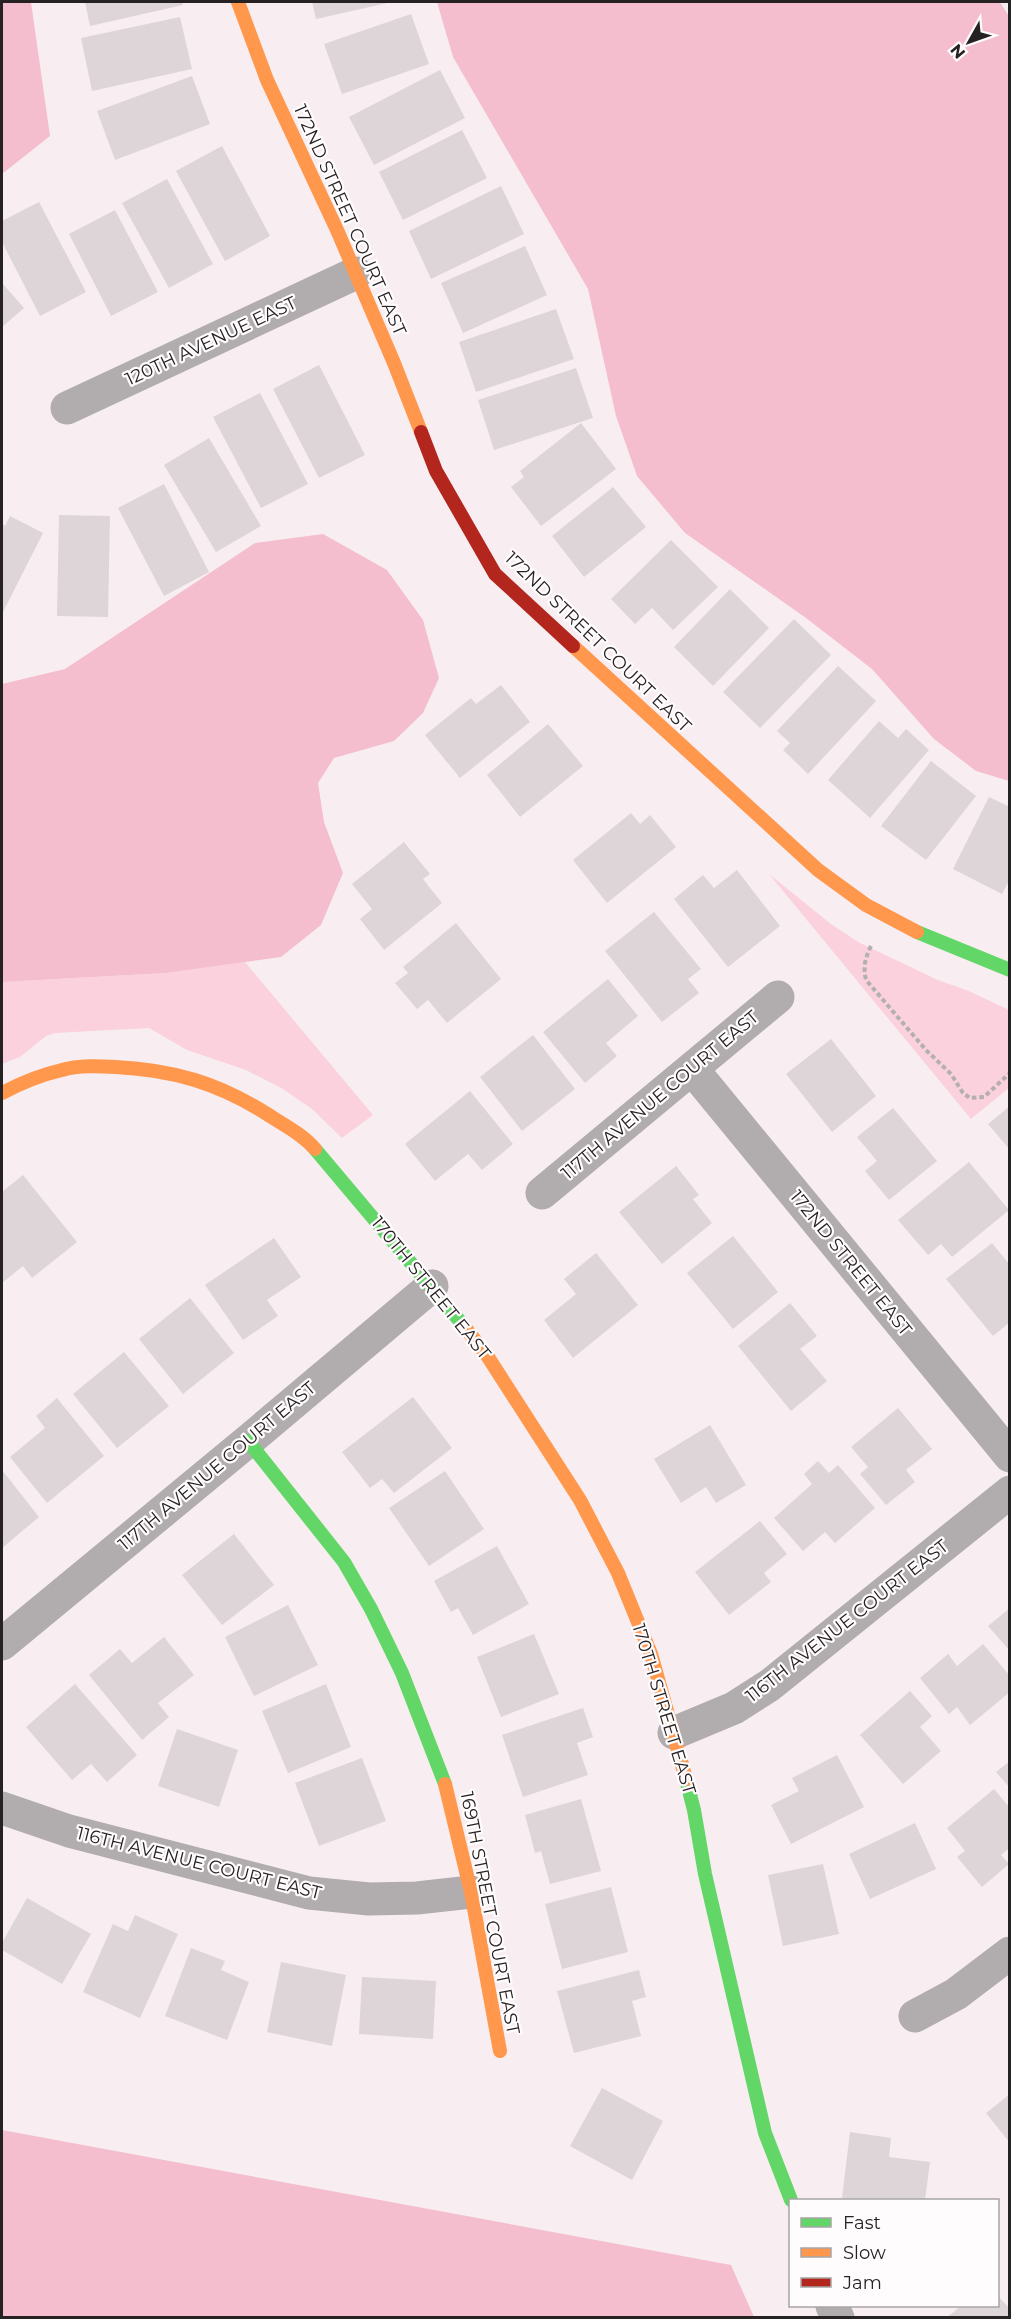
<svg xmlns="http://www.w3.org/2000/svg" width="1011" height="2319" viewBox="0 0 1011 2319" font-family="Montserrat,sans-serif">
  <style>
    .green { fill: #fad1dd }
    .forest { fill: #f4becf }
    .building { fill: #ddd5d8 }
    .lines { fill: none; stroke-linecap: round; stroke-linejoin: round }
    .path { stroke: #b4afb0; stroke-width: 4; stroke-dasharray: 4.5 3; stroke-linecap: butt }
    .street { stroke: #b1acad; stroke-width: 33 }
    .fast { stroke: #63d668; stroke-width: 14 }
    .slow { stroke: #ff974d; stroke-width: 14 }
    .jam { stroke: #b3261e; stroke-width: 14 }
    .labels { text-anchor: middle; stroke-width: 4.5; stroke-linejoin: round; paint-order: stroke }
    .street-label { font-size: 18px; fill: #262122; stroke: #fffcfd }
  </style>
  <rect width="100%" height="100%" fill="#f8eef1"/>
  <!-- green -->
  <path class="green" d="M769 874 831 924 858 942 938 980 969 991 1009 1010V1088L971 1119Z
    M245 962 373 1115 342 1138 312 1109 283 1089 246 1070 187 1050 149 1028 55 1033 46 1036 20 1057 2 1064V982L166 973Z"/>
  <!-- forest -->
  <path class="forest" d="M2 2H31L50 136 2 174Z
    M437 2H1000L1010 18 1009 781 976 771 934 739 872 669 806 618 685 533 637 476 616 416 588 289 453 57Z
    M323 534 387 570 423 620 439 678 423 713 394 741 334 758 318 783 324 822 343 873 321 925 281 957 166 973 2 982V684L65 669 255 543Z
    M2 2130 731 2265 754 2317H2Z"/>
  <!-- building -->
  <path class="building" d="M85 2H182L183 5 90 26Z
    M312 2H392L316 19Z
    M411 14 429 64 342 94 324 44Z
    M180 17 192 69 92 91 81 38Z
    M440 70 465 118 374 165 349 117Z
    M192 76 210 124 115 160 97 111Z
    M462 130 487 178 403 220 379 172Z
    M222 146 270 236 225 261 176 171Z
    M167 179 213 264 169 288 122 203Z
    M501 186 524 234 431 279 409 231Z
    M39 202 86 292 40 316 2 242V221Z
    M115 210 158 292 111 316 69 234Z
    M525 246 547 295 463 333 441 283Z
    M2 283 24 308 2 327Z
    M556 309 574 359 476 392 459 342Z
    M319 365 365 455 319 478 273 389Z
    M576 368 593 418 494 450 478 400Z
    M260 393 308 484 261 508 213 417Z
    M581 423 616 469 541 526 511 487 524 477 520 471Z
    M209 438 261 526 216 552 164 465Z
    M164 484 209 572 164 596 118 508Z
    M613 487 646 527 584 577 552 536Z
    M59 515 110 516 108 617 57 616Z
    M10 516 43 533 2 614V523L5 526Z
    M671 540 718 587 673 630 652 608 635 624 611 599Z
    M730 589 769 628 713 686 674 647Z
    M794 619 831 655 760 728 723 692Z
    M838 666 876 701 808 774 783 750 790 743 777 731Z
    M501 685 530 722 460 778 425 735 471 698 476 704Z
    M879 721 898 738 906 729 929 750 870 818 828 780Z
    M548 724 583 766 520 817 487 775Z
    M931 761 976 796 926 860 881 826Z
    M989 797 1010 807V879L1002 894 953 869Z
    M631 813 640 824 650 815 676 847 607 903 573 860Z
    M404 842 430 874 423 879 442 903 384 950 360 919 372 909 352 884Z
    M737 870 780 926 728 967 674 899 703 875 714 888Z
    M654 912 701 969 688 979 699 993 662 1022 605 951Z
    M456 923 501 979 447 1023 428 1000 417 1009 395 983 408 973 403 967Z
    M608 979 638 1016 606 1043 617 1056 585 1083 543 1032Z
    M533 1035 575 1089 522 1131 480 1077Z
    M831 1039 876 1096 832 1132 786 1074Z
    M470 1091 513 1144 482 1170 468 1154 435 1181 405 1144Z
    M1010 1106V1150L988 1124Z
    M893 1108 937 1161 889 1200 865 1171 877 1161 857 1137Z
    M969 1162 1009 1210 952 1257 941 1244 928 1255 898 1220Z
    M676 1166 699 1195 693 1199 712 1223 662 1264 619 1212Z
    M23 1175 77 1242 32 1278 23 1266 2 1283V1192Z
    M733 1236 778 1292 733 1329 687 1273Z
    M274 1238 301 1277 267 1300 278 1316 243 1340 205 1285Z
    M992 1243 1010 1265V1322L993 1336 946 1279Z
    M596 1253 638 1305 573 1358 544 1320 576 1294 564 1279Z
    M190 1298 234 1353 183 1394 139 1339Z
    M790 1303 817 1336 800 1349 827 1381 791 1411 738 1346Z
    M124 1352 169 1406 117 1448 73 1394Z
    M413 1397 452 1448 394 1493 382 1479 370 1488 342 1452Z
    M57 1398 104 1456 47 1503 10 1457 45 1428 36 1416Z
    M898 1408 932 1449 906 1470 915 1482 886 1505 860 1474 868 1467 851 1447Z
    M710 1425 746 1485 716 1503 706 1487 681 1503 654 1459Z
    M818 1461 829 1473 838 1465 875 1508 835 1543 825 1532 803 1551 774 1518 812 1484 804 1474Z
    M2 1470 39 1517 2 1548Z
    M445 1471 484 1529 429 1566 389 1508Z
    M760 1521 787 1554 764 1573 771 1582 729 1615 695 1572Z
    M234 1534 274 1585 222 1625 182 1575Z
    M497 1546 529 1604 473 1635 458 1608 451 1612 434 1581Z
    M288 1605 318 1665 254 1696 225 1637Z
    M1010 1608V1651L988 1626Z
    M534 1634 559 1694 501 1717 477 1657Z
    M164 1637 194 1675 158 1703 169 1717 142 1740 89 1675 120 1649 132 1663Z
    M983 1644 1010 1676V1692L970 1725 957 1707 949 1714 920 1678 948 1654 957 1666Z
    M75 1684 137 1755 107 1782 91 1764 72 1780 26 1727Z
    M326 1684 351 1747 288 1773 262 1711Z
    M910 1691 932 1716 920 1727 941 1751 903 1784 860 1735Z
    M583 1708 593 1737 577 1743 588 1775 523 1797 502 1735Z
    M177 1729 238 1750 219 1807 158 1786Z
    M837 1755 864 1807 791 1844 771 1805 799 1791 792 1778Z
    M362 1758 386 1821 319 1846 295 1783Z
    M1010 1761V1788L996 1772Z
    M994 1789 1010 1808V1848L1001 1855 1009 1864 982 1887 957 1857 965 1851 947 1828Z
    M581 1799 601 1871 550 1884 541 1851 535 1853 525 1815Z
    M915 1823 936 1869 870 1899 849 1854Z
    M823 1864 839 1934 783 1946 768 1875Z
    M611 1887 628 1952 562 1969 545 1904Z
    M27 1898 91 1934 62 1984 2 1950V1943Z
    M135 1915 178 1934 140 2018 83 1992 113 1924 128 1931Z
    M191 1948 225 1961 221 1970 249 1982 227 2040 165 2016Z
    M281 1962 346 1975 332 2046 267 2032Z
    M639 1970 646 1997 632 2001 641 2036 574 2053 557 1991Z
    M362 1977 436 1981 433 2039 359 2034Z
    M602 2088 663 2121 632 2180 570 2146Z
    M1010 2094V2143L986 2113Z
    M850 2132 891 2138 889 2157 930 2162 925 2200H861L842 2198Z
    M999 2297 1010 2309V2318H946L961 2306H998Z"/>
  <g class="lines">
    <!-- path -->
    <path class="path" d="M871 946C865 958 863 967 866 980L926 1050 951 1074 963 1093 970 1098 984 1097 1010 1073"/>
    <!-- street -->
    <path class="street" d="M67 408 356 273
      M693 1070 1010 1456
      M542 1193 778 997
      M2 1644 248 1441 432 1286
      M674 1733 734 1708 770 1685 1010 1492
      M2 1808 69 1831 309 1893 369 1899 417 1898 471 1892
      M915 2016 956 1994 1010 1953
      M832 2306 838 2318"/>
    <!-- fast -->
    <path class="fast" d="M917 932 1010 970
      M315 1149 464 1326
      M248 1441 344 1562 371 1609 402 1673 445 1784
      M686 1779 694 1810 705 1874 765 2133 791 2200"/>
    <!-- slow -->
    <path class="slow" d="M238 2 267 80 337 230 394 363 421 432
      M573 646 818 870 866 905 917 932
      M2 1093C21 1083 40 1075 62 1070 79 1065 99 1066 116 1067 174 1070 218 1083 267 1114 284 1125 302 1134 315 1149
      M464 1326 488 1357 580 1500 618 1573 651 1654 686 1779
      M445 1784 471 1892 500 2051"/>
    <!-- jam -->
    <path class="jam" d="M421 432 436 471 495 574 573 646"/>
  </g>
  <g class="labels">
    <!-- street labels -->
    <g class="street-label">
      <text transform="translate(350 220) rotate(66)" y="6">172ND STREET COURT EAST</text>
      <text transform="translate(211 341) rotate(-25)" y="6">120TH AVENUE EAST</text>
      <text transform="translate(598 642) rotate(44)" y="6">172ND STREET COURT EAST</text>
      <text transform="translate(660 1095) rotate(-40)" y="6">117TH AVENUE COURT EAST</text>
      <text transform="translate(851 1263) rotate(51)" y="6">172ND STREET EAST</text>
      <text transform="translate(431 1288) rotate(51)" y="6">170TH STREET EAST</text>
      <text transform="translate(217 1466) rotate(-40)" y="6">117TH AVENUE COURT EAST</text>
      <text transform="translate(847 1621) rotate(-38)" y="6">116TH AVENUE COURT EAST</text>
      <text transform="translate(664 1709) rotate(73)" y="6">170TH STREET EAST</text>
      <text transform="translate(199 1863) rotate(14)" y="6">116TH AVENUE COURT EAST</text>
      <text transform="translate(490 1913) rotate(79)" y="6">169TH STREET COURT EAST</text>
    </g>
  </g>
  <!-- border -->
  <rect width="1011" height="2319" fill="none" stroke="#262122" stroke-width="6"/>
  <!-- legend -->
  <rect x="789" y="2199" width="210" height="108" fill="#fffcfd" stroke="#a8a4a5" stroke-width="1.5"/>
  <rect x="801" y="2218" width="30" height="9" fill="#63d668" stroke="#a8a4a5" stroke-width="1.5"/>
  <text x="843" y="2229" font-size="18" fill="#262122">Fast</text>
  <rect x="801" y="2248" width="30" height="9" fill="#ff974d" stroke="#a8a4a5" stroke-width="1.5"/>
  <text x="843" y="2259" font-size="18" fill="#262122">Slow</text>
  <rect x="801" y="2278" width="30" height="9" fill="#b3261e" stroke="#a8a4a5" stroke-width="1.5"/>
  <text x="843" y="2289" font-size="18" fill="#262122">Jam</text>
  <!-- north arrow -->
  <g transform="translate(969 42) rotate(230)" stroke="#fffcfd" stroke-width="4.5" paint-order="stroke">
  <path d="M0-4.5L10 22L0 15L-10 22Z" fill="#262122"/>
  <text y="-9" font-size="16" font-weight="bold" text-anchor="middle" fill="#262122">N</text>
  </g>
</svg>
